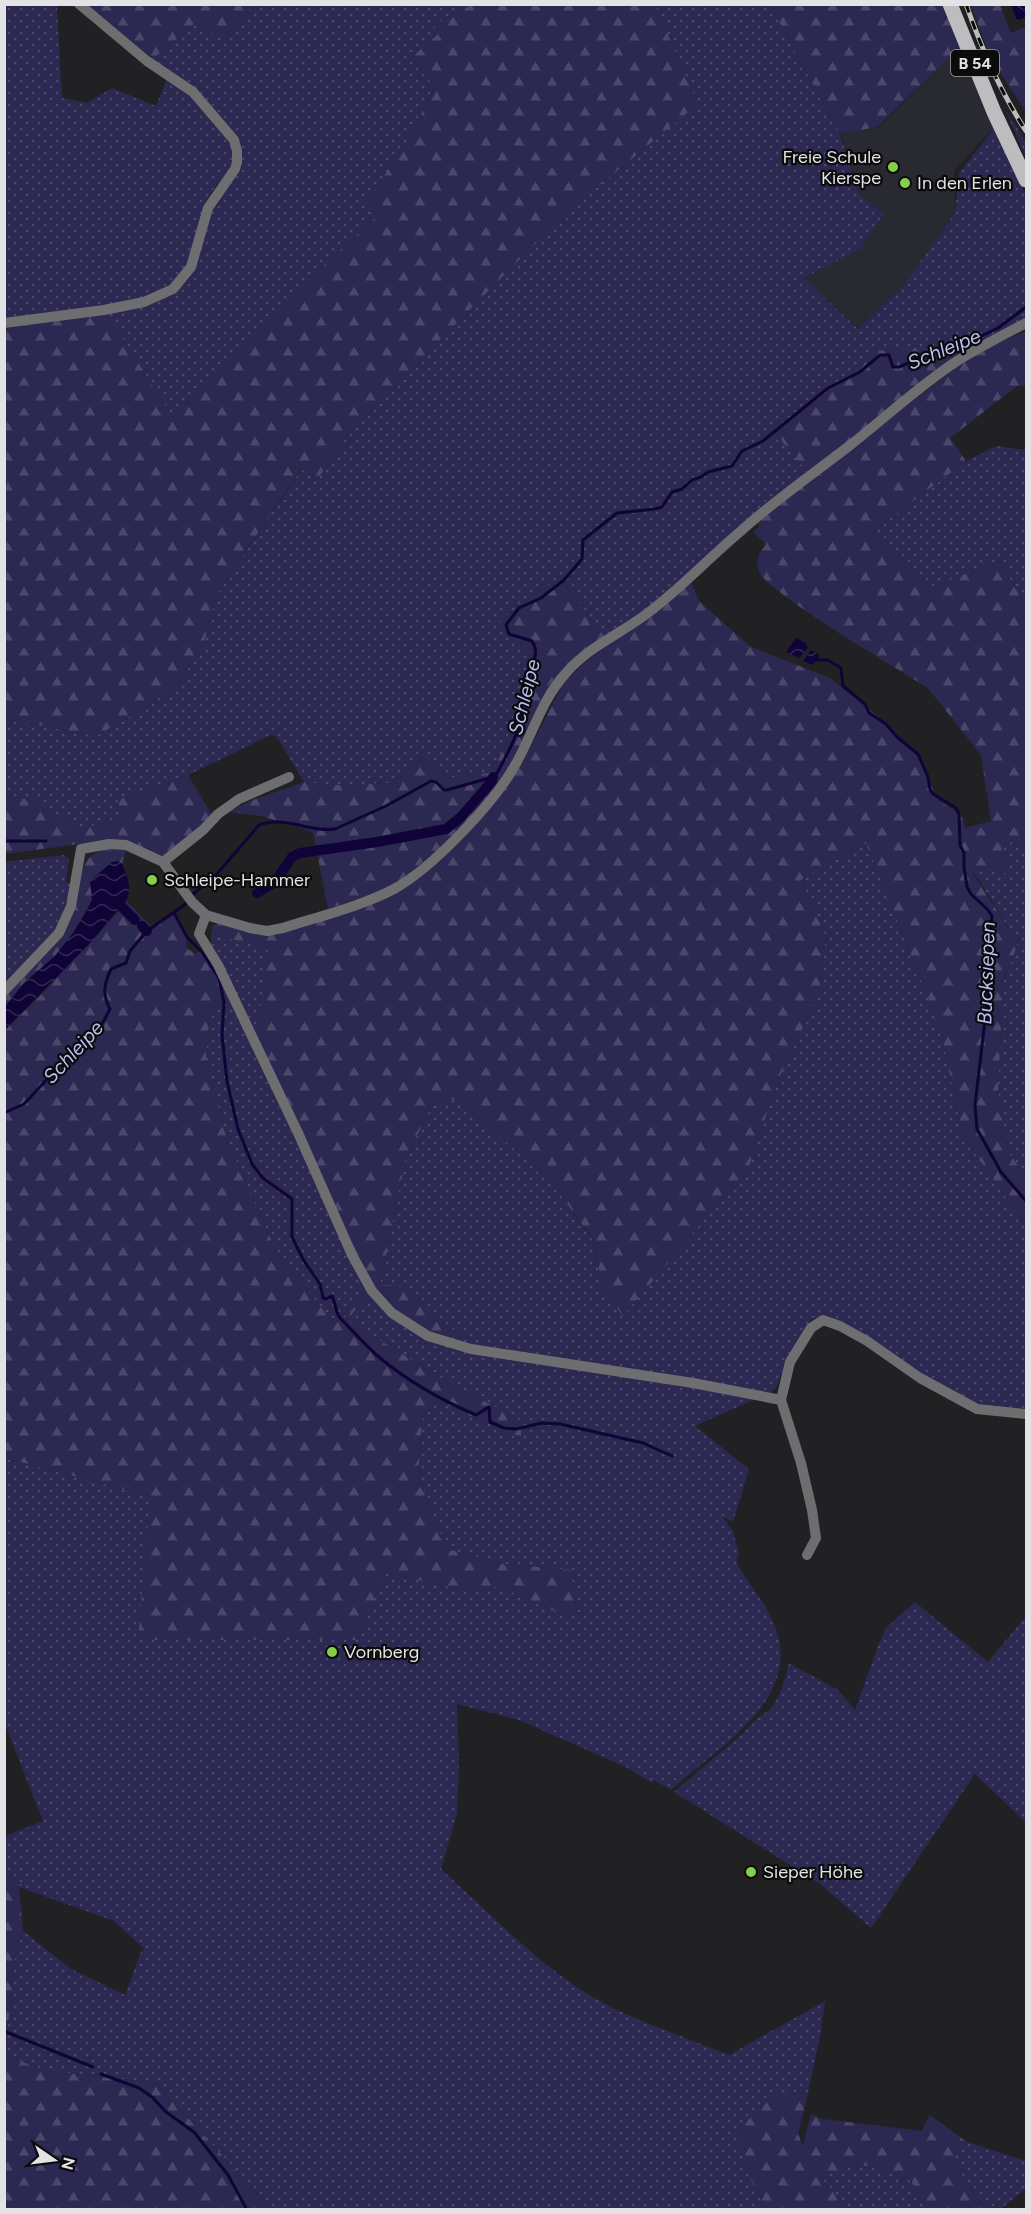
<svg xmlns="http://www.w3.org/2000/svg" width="1031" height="2214" viewBox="0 0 1031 2214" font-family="Figtree,sans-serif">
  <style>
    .built { fill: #292931 }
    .green { fill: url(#green-dots) }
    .forest { fill: url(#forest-firs); fill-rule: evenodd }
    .water { fill: url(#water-waves) }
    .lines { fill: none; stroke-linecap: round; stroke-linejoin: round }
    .stream { stroke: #100338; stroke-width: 3 }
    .canal { stroke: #100338; stroke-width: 10 }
    .street { stroke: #6e6e70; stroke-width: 10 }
    .primary { stroke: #bdbdc0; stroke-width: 15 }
    .rail-casing { stroke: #bdbdbf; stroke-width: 5 }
    .rail { stroke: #0b0b0c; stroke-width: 3; stroke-dasharray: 9; stroke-linecap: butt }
    .poi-dot { fill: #86cf4b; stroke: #0b0b0c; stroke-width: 2 }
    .labels { text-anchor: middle; stroke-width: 4.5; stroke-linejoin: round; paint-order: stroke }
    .shield { fill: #0b0b0c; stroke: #a2a2a4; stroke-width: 1.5 }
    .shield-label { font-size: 16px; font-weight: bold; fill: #e3e3e5 }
    .poi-label { font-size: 18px; fill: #e3e3e5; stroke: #0b0b0c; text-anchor: start }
    .water-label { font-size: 20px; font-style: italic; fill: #bdbef4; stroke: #0b0b0c }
  </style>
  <defs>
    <pattern id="green-dots" width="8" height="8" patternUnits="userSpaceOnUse" patternTransform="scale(1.5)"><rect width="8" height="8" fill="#2b2851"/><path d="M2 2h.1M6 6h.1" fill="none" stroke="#4a476a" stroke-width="1.8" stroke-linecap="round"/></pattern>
    <pattern id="forest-firs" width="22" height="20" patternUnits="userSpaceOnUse" patternTransform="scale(1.5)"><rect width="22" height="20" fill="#2b2851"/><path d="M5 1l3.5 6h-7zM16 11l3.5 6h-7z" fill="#4a476a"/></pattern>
    <pattern id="water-waves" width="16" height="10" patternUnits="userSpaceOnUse" patternTransform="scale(1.5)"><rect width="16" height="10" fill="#100338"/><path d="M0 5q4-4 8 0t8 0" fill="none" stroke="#332855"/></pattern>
  </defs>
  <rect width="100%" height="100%" fill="#212124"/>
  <!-- built -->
  <path class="built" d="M962 46 996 126 954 170 955 213 903 286 859 329 803 278 859 250 860 196 841 134 879 127Z"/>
  <!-- green -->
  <path class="green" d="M4 5H57L62 98 87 103 112 88 156 106 167 79 190 95 230 141 233 159 228 172 215 187 205 203 186 267 170 285 143 298 104 306 5 319Z
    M253 5H471L435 25 438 34 410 59 435 86 408 140 375 218 310 278 250 343 195 393 174 419 108 317 109 314 176 291 187 281 195 268 209 215 241 160 194 87 153 59 195 23 207 27 215 35 242 17Z
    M655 5H770L840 134 860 196 884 214 859 250 804 278 858 329 903 286 955 213 959 173 996 126 1026 196V320L981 343 808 473 649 609 605 637 560 577 500 620 531 652 505 747 489 773 449 778 423 757 393 783 336 785 304 782 278 739 276 736 271 735 188 775 119 800 122 819 75 830 55 821 35 801 5 795 4 719 96 736 145 708 178 684 204 643 216 595 302 469 317 479 356 424 566 213 697 104Z
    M1005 109 1026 142V157Z
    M996 446 1026 450V606L999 561 927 589 872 532 966 461Z
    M866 842 940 1028 963 1136 1026 1226V1408L978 1407 922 1376 841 1321 826 1315 812 1319 787 1359 776 1388 770 1393 465 1346 397 1285H380L406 1157 432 1106 454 1099 546 1175 592 1239 603 1289 749 1167 777 1082 819 993 826 937 801 880Z
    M1011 842 1026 845V1176L1008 1152 998 1091 1003 984 1018 943 979 880 969 868 1012 874 1001 848Z
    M64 855 69 859 66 882 72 885 56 931 5 985V862Z
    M211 934 269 948 257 1038 211 945Z
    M228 999 294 1137 365 1294 347 1316 335 1324 277 1253 226 1137 206 1058 210 1009Z
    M371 1291 427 1339 755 1399 695 1426 749 1469 733 1522 722 1516 733 1531 739 1554 736 1560 738 1566C750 1585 766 1604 774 1624 806 1698 716 1749 671 1790L654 1780 652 1783 628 1768 519 1720 457 1704 459 1765 457 1813 441 1869C486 1910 531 1957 583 1991 627 2019 681 2035 729 2055L825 2001 820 2036 808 2093 772 2097 748 2173 765 2209H271L156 2083 46 2071 5 2055 15 1958 23 1931 71 1969 125 1995 140 1954 144 1949 114 1921 27 1890 5 1869V1836L43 1821 5 1724 4 1458 151 1496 385 1573 469 1591 499 1586 551 1610 577 1614 570 1570 504 1564 447 1550 418 1476 422 1420 435 1401 521 1437V1421L448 1382 347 1320Z
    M915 1602 988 1662 1026 1616V1823L975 1774 871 1928 820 1884 674 1792 741 1735 756 1719 771 1709 782 1689 789 1663 838 1690 855 1710 879 1643 887 1627Z
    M967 2142 1026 2161V2188L1001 2209 979 2202 952 2159Z
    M875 2166 911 2181 925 2209H849L821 2178 842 2167Z"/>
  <!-- forest -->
  <path class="forest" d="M86 5H253C244 14 230 44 216 35 208 30 204 26 195 23L153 59Z
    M471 5H655L698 104 566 213 356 424 317 480 301 469 216 595 204 643 178 684 145 708 96 736 5 719 4 487 7 485 4 467V327L109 314V317L174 419 195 393 250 343 310 278 375 218 364 206 408 140 435 87 410 59 438 34 434 25Z
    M770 5H942L962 46 877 127 840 134Z
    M971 5H1000L1011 33 1026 26V112L990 57Z
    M1026 331V386H1017L950 438 966 461 872 532 927 589 999 561 1026 606V845L1011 842 1001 848 1013 874 970 869 1018 943 1003 984 998 1091 1008 1152 1026 1176V1226L963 1136 940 1028 866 843 801 880 826 937 819 993 777 1082 749 1167 623 1316 603 1289 592 1238 546 1175 454 1099 432 1106 406 1157 380 1285H397L463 1337 465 1346 430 1336 371 1291 347 1320 448 1382 521 1421V1437L435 1401 422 1420 418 1476 447 1549 504 1564 571 1570 577 1615 551 1610 499 1586 469 1591 385 1573 358 1640H138L150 1496 5 1458V1030L43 993 127 902 153 928 174 915 187 938 186 948 196 954 199 950 206 951 257 1038 268 948 211 934 213 925 218 924 264 935H275L374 902 396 892 502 791 521 766 563 684 584 663 691 583 700 602 751 647 830 678 874 713 917 756 938 800 961 814 965 828 991 821 981 755 928 688 845 637 794 603 768 583 760 574 757 564 759 554 766 544 753 532 759 527V520L966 360 985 348ZM228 999 294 1137 365 1294 347 1316 335 1324 277 1253 226 1137 206 1058 210 1009Z
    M981 343 808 473 776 434 876 351Z
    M560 577 605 637 576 655 550 684 509 768 494 791 445 844 392 887 328 909 313 832 262 816 229 812 250 801 304 782 336 785 393 783 423 757 449 778 489 773 505 747 531 652 500 620Z
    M188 775 212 815 199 830 161 856 108 840 5 854 4 795 35 801 55 821 63 818 75 830 121 819 118 800Z
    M103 849 126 850 122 864 118 861 92 890V900L73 933 55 956 24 983 5 1007V995L61 934 85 863 91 856Z
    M5 1869 27 1890 19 1887 23 1931 15 1958 5 2055 46 2071 156 2083 271 2209H5Z
    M808 2093 798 2134 803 2146 811 2114 823 2119 922 2131 930 2115 967 2142 953 2160 979 2202 1000 2209H925L911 2181C874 2165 860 2158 821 2178L849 2209H765L748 2173 736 2132 772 2097Z"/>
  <!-- water -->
  <path class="water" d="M1011 5H1026V17L1017 21Z
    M796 638 806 643 808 648 799 658 786 652Z
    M811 650 819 655V658L812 665 803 661Z
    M118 861 122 864C127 875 132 887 127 899L92 941 5 1030V1007L24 983 55 956 73 933 87 910 92 900 90 881 112 862Z"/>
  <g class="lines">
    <!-- stream -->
    <path class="stream" d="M817 660H828L841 668 843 686 865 704 869 713 886 724 897 737 918 754 928 777 930 789 933 794 956 808 959 814 960 845 964 853V867L967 887 971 894 988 910 992 916 989 986 975 1105 977 1129 1001 1172 1026 1201
      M4 841H46
      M174 913 187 937 202 952 219 978 224 1002 222 1035 227 1081 238 1129 252 1164 263 1178 292 1199V1237L304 1261 320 1284 323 1298 326 1299 332 1296C336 1304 335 1311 340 1318 353 1331 366 1346 380 1358 408 1381 443 1401 476 1415L489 1407 490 1422 504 1428 516 1429 542 1423 560 1424 643 1443 672 1456
      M4 1113 24 1104 91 1032 102 1024 110 1009C102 994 104 984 111 969L126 963 130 951 147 931 187 903 192 895 216 875 259 825C284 815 310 833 335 829L386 806 431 781 436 782 444 790H447L493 777 497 773C507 755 517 737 521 717 523 704 521 692 524 680 528 667 542 656 532 641L509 634 506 625 519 608 541 598 564 580 582 559 583 540 617 513 655 509 662 507 672 492 682 489 692 480 701 477 708 472 732 466 742 451 763 441 828 388 860 372 880 355H889L893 367H899L951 345 973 340 998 328 1026 307
      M4 2031 93 2067
      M101 2074 139 2088 152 2097 166 2112 194 2132 228 2175 247 2210"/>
    <!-- canal -->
    <path class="canal" d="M257 893 274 883 292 857 300 853 377 842 446 829 461 817 492 781 493 777
      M121 906 135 920
      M142 926 147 931"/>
    <!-- street -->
    <path class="street" d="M4 323 104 310 144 302 173 289 191 267 208 208 235 169 237 162V151L234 140 193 92 147 61 79 4
      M163 862 203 830 218 814 239 799 289 777
      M206 915 199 934 218 965 299 1135 352 1255 372 1291 392 1313 428 1336 471 1349 693 1383 781 1400
      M4 991 59 933 71 906 81 849 109 844 126 845 163 862 192 902 206 915 250 928 267 931 283 928C317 917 362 906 394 889 431 869 493 804 514 767 532 737 541 700 566 673 590 645 625 632 653 609 684 585 711 556 741 531 775 500 813 474 849 446 885 418 919 386 957 361 980 347 1003 335 1026 323
      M807 1555 816 1538 812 1510 801 1463 781 1400 790 1362 811 1328 823 1320 840 1326 867 1341 920 1378 977 1409 1026 1414"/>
    <!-- primary -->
    <path class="primary" d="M950 4 994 112 1026 180"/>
    <!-- rail casing -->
    <g class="rail-casing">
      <path id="rail" d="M966 4C982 50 1000 91 1026 131"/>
    </g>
    <!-- rail -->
    <use href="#rail" class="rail"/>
  </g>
  <!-- markers -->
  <g class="poi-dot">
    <circle cx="893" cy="167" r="6"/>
    <circle cx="905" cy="183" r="6"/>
    <circle cx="152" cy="880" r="6"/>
    <circle cx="332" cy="1652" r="6"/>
    <circle cx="751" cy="1872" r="6"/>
  </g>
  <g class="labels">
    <!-- shield labels -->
    <rect class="shield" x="951" y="50" width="48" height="26" rx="4.5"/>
    <g class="shield-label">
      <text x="975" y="69">B 54</text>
    </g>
    <!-- poi labels -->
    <g class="poi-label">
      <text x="881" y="163" text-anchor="end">Freie Schule<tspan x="881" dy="21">Kierspe</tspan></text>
      <text x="917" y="189">In den Erlen</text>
      <text x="164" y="886">Schleipe-Hammer</text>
      <text x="344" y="1658">Vornberg</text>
      <text x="763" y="1878">Sieper Höhe</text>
    </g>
    <!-- water labels -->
    <g class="water-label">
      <text transform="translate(944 349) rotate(-22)" y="7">Schleipe</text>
      <text transform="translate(524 697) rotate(-76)" y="7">Schleipe</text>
      <text transform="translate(986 973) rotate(-88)" y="7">Bucksiepen</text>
      <text transform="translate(73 1052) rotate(-47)" y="7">Schleipe</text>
    </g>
  </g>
  <!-- border -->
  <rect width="1031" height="2214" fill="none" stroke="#e3e3e5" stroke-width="12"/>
  <!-- north arrow -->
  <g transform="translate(54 2160) rotate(104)" stroke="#0b0b0c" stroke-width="4.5" paint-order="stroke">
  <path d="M0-4.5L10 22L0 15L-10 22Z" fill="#e3e3e5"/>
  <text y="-9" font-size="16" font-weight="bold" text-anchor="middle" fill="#e3e3e5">N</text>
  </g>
</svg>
